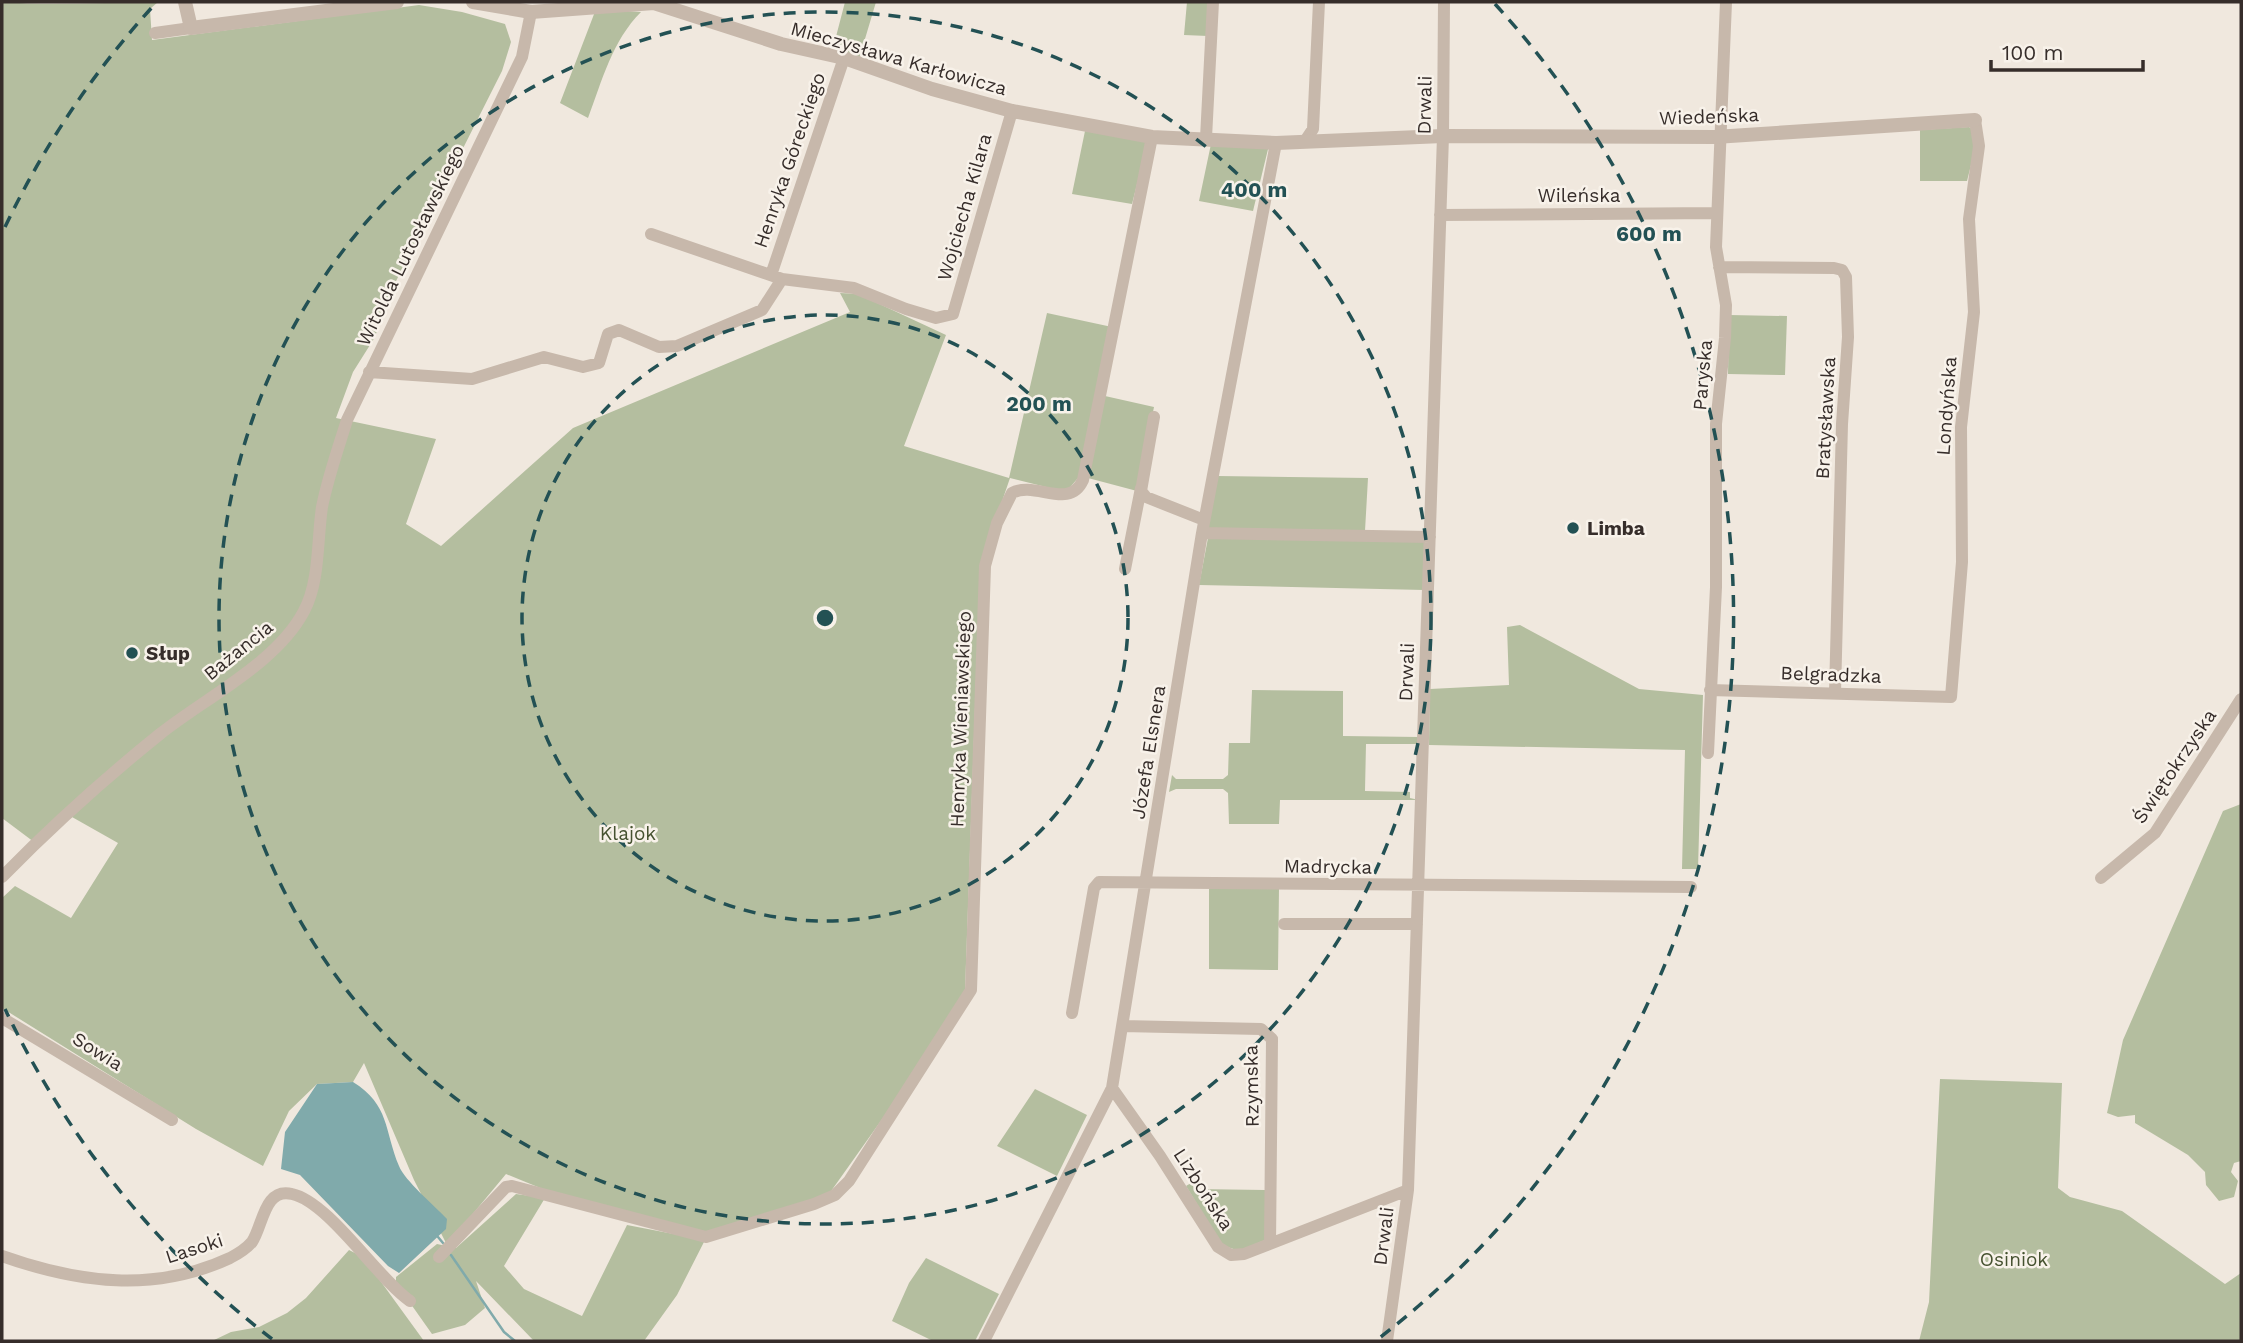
<svg xmlns="http://www.w3.org/2000/svg" width="2243" height="1343" viewBox="0 0 2243 1343" font-family="'Work Sans',sans-serif">
  <style>
    .green { fill: #b4be9f }
    .water { fill: #80aaab }
    .lines { fill: none; stroke-linecap: round; stroke-linejoin: round }
    .stream { stroke: #80aaab; stroke-width: 2.5 }
    .minor { stroke: #c7b8ab; stroke-width: 12 }
    .tertiary { stroke: #c7b8ab; stroke-width: 14 }
    .ring { fill: none; stroke: #235154; stroke-width: 3.5; stroke-dasharray: 12 9 }
    .poi-dot { fill: #235154; stroke: #f8f2ea; stroke-width: 2.5 }
    .labels { text-anchor: middle; stroke-width: 5; stroke-linejoin: round; paint-order: stroke }
    .street-label { font-size: 19px; fill: #362d2a; stroke: #f8f2ea }
    .poi-label { font-size: 19px; font-weight: bold; fill: #362d2a; stroke: #f8f2ea; text-anchor: start }
    .park-label { font-size: 19px; fill: #465230; stroke: #f8f2ea }
    .centre { fill: #235154; stroke: #f8f2ea; stroke-width: 3.5 }
    .ring-label { font-size: 21px; text-anchor: middle; font-weight: bold; fill: #235154; stroke: #f8f2ea; stroke-width: 5; stroke-linejoin: round; paint-order: stroke }
  </style>
  <rect width="100%" height="100%" fill="#f0e8de"/>
  <!-- green -->
  <path class="green" d="M2 2C53 6 106 2 158 2L150 9 152 40 419 5 462 12 505 24 511 42 502 71 387 299 375 337 353 372 336 418 436 439 406 524 441 546 573 428 850 312 840 293 858 294 946 335 904 446 1009 478 1047 313 1112 327 1078 478 1066 492 1010 478 980 566 965 992 895 1101 829 1194 704 1233 550 1192 506 1174 447 1245 414 1180 364 1063 353 1082 317 1084 289 1111 263 1166 196 1129 2 1008V898L15 886 71 918 118 843 72 817 34 842 2 818Z
    M845 2H876L859 59 832 52Z
    M1187 2H1209L1208 36 1184 35Z
    M596 9 641 12C612 41 602 81 588 118L560 103Z
    M1969 127 1972 129 1974 153 1967 181H1920V130Z
    M1085 131 1148 141 1132 204 1072 194Z
    M1211 144 1269 145 1253 211 1199 201Z
    M1729 315 1787 316 1785 375 1728 374Z
    M1105 396 1154 407 1137 491 1088 478Z
    M1217 476 1368 478 1365 531 1208 528Z
    M1208 538 1425 541 1424 590 1199 585Z
    M1520 625 1639 689 1703 695 1698 869H1682L1685 750 1429 745 1430 689 1509 685 1507 627Z
    M1252 690 1343 691V736L1419 737 1417 744H1366L1365 791 1410 792V798L1419 800H1280L1279 824H1229L1228 793 1223 789H1176L1169 792 1172 775 1176 779H1223L1228 775 1229 743H1250Z
    M2241 804V1161L2234 1163 2231 1172 2238 1181 2234 1197 2219 1201 2206 1185 2205 1172 2188 1155 2135 1123V1115L2118 1117 2107 1113 2123 1040 2223 811Z
    M1279 888 1278 970 1209 969V889Z
    M1940 1079 2062 1083 2058 1188 2070 1197 2122 1211 2225 1284 2241 1273V1341H1919L1929 1302Z
    M1035 1089 1087 1115 1057 1176 997 1146Z
    M1191 1183 1195 1189 1265 1190V1240L1239 1251 1222 1245 1186 1186Z
    M516 1194 545 1198 504 1266 524 1289 582 1316 627 1225 705 1240 677 1295 644 1341H534L476 1281 485 1308 465 1325 432 1334 396 1283V1277L437 1244 456 1248Z
    M349 1250 363 1257 424 1341H212L231 1332 259 1327 287 1313 306 1298Z
    M926 1258 999 1294 975 1341H933L892 1321 909 1283Z"/>
  <!-- water -->
  <path class="water" d="M353 1082C390 1105 384 1130 399 1166 405 1181 434 1205 447 1219L446 1229 399 1273 388 1266 300 1175 281 1169 285 1132 317 1084Z"/>
  <g class="lines">
    <!-- stream -->
    <path class="stream" d="M438 1237 443 1243
      M451 1255 504 1332 515 1341"/>
    <!-- minor -->
    <path class="minor" d="M155 33 191 28
      M1206 138 1213 2
      M1305 141 1313 129 1319 2
      M1440 215 1717 213
      M651 234 782 279 854 288 906 309 936 318 953 314 1012 111
      M1719 267 1834 268 1842 270 1846 277 1848 337 1842 424 1835 693
      M771 275 844 58
      M369 372 472 379 544 357 583 367 599 363 608 334 619 330 659 347 677 346 762 310 782 279
      M1154 417 1141 491 1146 497 1204 520
      M1202 533 1430 537
      M1125 569 1141 488
      M1710 690 1951 697 1962 562 1961 427 1974 312 1969 219 1979 146 1975 120
      M1708 753 1716 587V424L1725 338 1726 305 1716 247 1726 2
      M2 877C52 826 104 779 160 734 205 698 277 663 304 611 320 581 317 540 322 507 328 477 338 449 347 420L522 57 531 12
      M2101 878 2155 833 2241 699
      M1284 924H1417
      M1072 1013 1094 888 1099 882 1691 887
      M2 1018 172 1120
      M1122 1026 1261 1029 1272 1039 1270 1244
      M1112 1088 1160 1156 1218 1247 1231 1255 1244 1254 1408 1190
      M2 1256C78 1283 155 1293 230 1258 238 1254 246 1249 252 1242 263 1226 264 1187 292 1194 329 1202 378 1279 410 1301
      M439 1257 506 1187 512 1186 706 1237 814 1204 835 1195 849 1181 971 990 985 566 997 523 1012 493C1035 480 1069 511 1083 480L1152 137
      M984 1341 1112 1088 1202 533 1276 143
      M1387 1341 1408 1190 1443 136 1444 2"/>
    <!-- tertiary -->
    <path class="tertiary" d="M185 2 191 28 397 2
      M473 2 531 12 654 3 781 44 844 58 932 89 1012 111 1152 137 1276 143 1443 136 1715 137 1975 120"/>
  </g>
  <!-- distance rings -->
  <g class="ring">
    <circle cx="825" cy="618" r="303"/>
    <circle cx="825" cy="618" r="606"/>
    <path d="M272 1339A909 909 0 0 1 5 1009M5 227A909 909 0 0 1 155 4M1495 4A909 909 0 0 1 1378 1339"/>
  </g>
  <!-- markers -->
  <g class="poi-dot">
    <circle cx="1573" cy="528" r="7"/>
    <circle cx="132" cy="653" r="7"/>
  </g>
  <g class="labels">
    <!-- street labels -->
    <g class="street-label">
      <text transform="translate(899 58) rotate(16)" y="7">Mieczysława Karłowicza</text>
      <text transform="translate(1424 105) rotate(-89)" y="7">Drwali</text>
      <text transform="translate(1709 116) rotate(-2)" y="7">Wiedeńska</text>
      <text transform="translate(789 160) rotate(-71)" y="7">Henryka Góreckiego</text>
      <text x="1579" y="202">Wileńska</text>
      <text transform="translate(964 207) rotate(-74)" y="7">Wojciecha Kilara</text>
      <text transform="translate(410 245) rotate(-64)" y="7">Witolda Lutosławskiego</text>
      <text transform="translate(1702 375) rotate(-85)" y="7">Paryska</text>
      <text transform="translate(1946 406) rotate(-86)" y="7">Londyńska</text>
      <text transform="translate(1825 418) rotate(-87)" y="7">Bratysławska</text>
      <text transform="translate(238 650) rotate(-39)" y="7">Bażancia</text>
      <text transform="translate(1406 672) rotate(-88)" y="7">Drwali</text>
      <text transform="translate(1831 674) rotate(2)" y="7">Belgradzka</text>
      <text transform="translate(960 719) rotate(-88)" y="7">Henryka Wieniawskiego</text>
      <text transform="translate(1148 752) rotate(-81)" y="7">Józefa Elsnera</text>
      <text transform="translate(2174 766) rotate(-56)" y="7">Świętokrzyska</text>
      <text transform="translate(1328 866) rotate(1)" y="7">Madrycka</text>
      <text transform="translate(98 1051) rotate(32)" y="7">Sowia</text>
      <text transform="translate(1251 1086) rotate(-91)" y="7">Rzymska</text>
      <text transform="translate(1204 1189) rotate(57)" y="7">Lizbońska</text>
      <text transform="translate(1383 1236) rotate(-83)" y="7">Drwali</text>
      <text transform="translate(194 1248) rotate(-18)" y="7">Lasoki</text>
    </g>
    <!-- poi labels -->
    <g class="poi-label">
      <text x="1587" y="535">Limba</text>
      <text x="146" y="660">Słup</text>
    </g>
    <!-- park labels -->
    <g class="park-label">
      <text x="628" y="840">Klajok</text>
      <text x="2014" y="1266">Osiniok</text>
    </g>
  </g>
  <circle cx="825" cy="618" r="10" class="centre"/>
  <g class="ring-label">
    <text x="1254" y="197">400 m</text>
    <text x="1649" y="241">600 m</text>
    <text x="1039" y="411">200 m</text>
  </g>
  <!-- border -->
  <rect width="2243" height="1343" fill="none" stroke="#362d2a" stroke-width="7"/>
  <!-- scale -->
  <path d="M1991 60v10h152v-10" fill="none" stroke="#362d2a" stroke-width="3.5"/>
  <text x="2002" y="60" font-size="21" fill="#362d2a" stroke="#f8f2ea" stroke-width="5" paint-order="stroke">100 m</text>
</svg>
